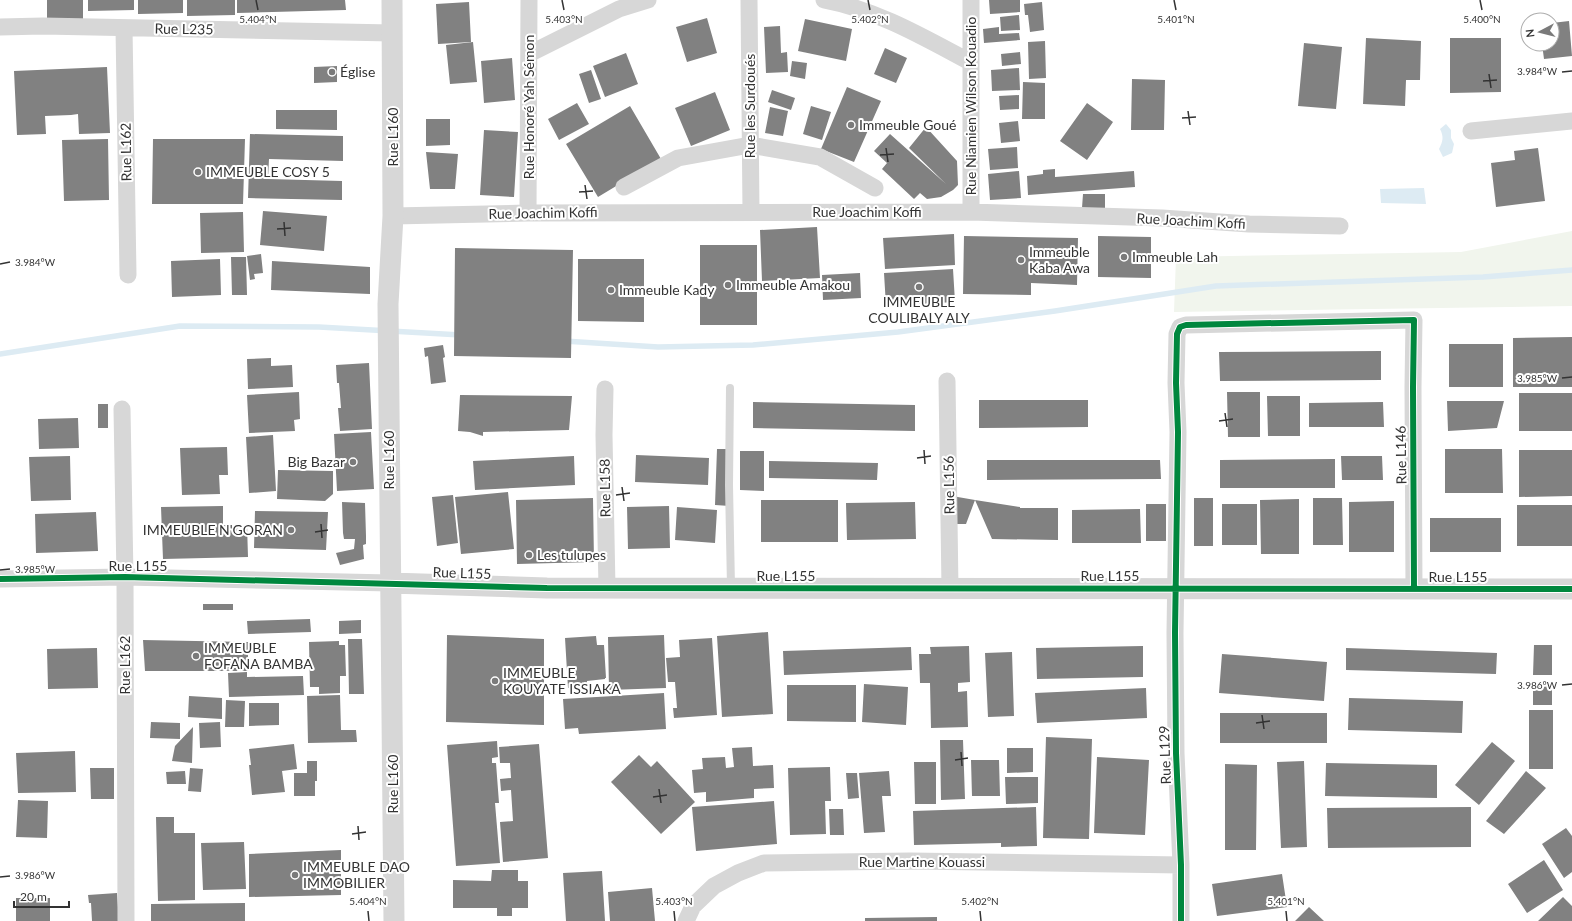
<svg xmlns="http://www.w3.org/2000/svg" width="1572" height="921" viewBox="0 0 1572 921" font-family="Lato,sans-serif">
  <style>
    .green { fill: #f1f5ed }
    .water { fill: #ddebf3 }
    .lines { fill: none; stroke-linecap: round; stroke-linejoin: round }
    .stream { stroke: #ddebf3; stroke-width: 5.5 }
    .building { fill: #818181 }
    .service { stroke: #d7d7d7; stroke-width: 8 }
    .minor { stroke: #d7d7d7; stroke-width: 17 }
    .tertiary { stroke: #d7d7d7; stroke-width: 21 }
    .cycleway-casing { stroke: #fff; stroke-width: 8 }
    .cycleway { stroke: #00873e; stroke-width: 6 }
    .ticks { fill: none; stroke: #333; stroke-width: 1.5 }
    .poi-dot { fill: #7a7a7a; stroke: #fff; stroke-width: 1.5 }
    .labels { text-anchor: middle; stroke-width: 4; stroke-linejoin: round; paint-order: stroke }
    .street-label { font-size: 14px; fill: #333; stroke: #fff }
    .poi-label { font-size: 14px; fill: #333; stroke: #fff; text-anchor: start }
    .ticks-label { font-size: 10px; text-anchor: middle; fill: #333; stroke: #fff; stroke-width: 4; stroke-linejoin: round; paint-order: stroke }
  </style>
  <rect width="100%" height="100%" fill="#fff"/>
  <!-- green -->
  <path class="green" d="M1572 231V306L1174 312 1176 257 1461 252Z"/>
  <!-- water -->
  <path class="water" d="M1446 124 1451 130V138L1454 144 1452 153 1443 157 1439 149C1443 141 1444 137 1440 129Z
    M1424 188 1426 204 1381 203 1380 189Z"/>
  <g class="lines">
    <!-- stream -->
    <path class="stream" d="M564 341 658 347 753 345 898 332 1055 311 1216 286 1483 277 1572 270
      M0 354 180 326 319 327 461 335"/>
  </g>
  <!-- building -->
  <path class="building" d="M47 0H83V19H47Z
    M88 0H134V10L88 11Z
    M138 0H183V13L138 14Z
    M187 0H235V15L187 16Z
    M237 0H345L346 10 237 13Z
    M989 0H1020V12L990 14Z
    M469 2 471 42 438 44 436 4Z
    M1042 2 1044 30 1030 32 1028 15H1025L1024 4Z
    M1019 15 1020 30 1001 31 1000 17Z
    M707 18 717 53 687 62 676 27Z
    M805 19 852 29 846 61 798 51Z
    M1569 21 1572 56 1544 59 1542 44H1552V23Z
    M780 26 781 53 787 52 788 72 766 73 764 27Z
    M999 27V34L1019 33 1020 40 984 43 983 29Z
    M1366 38 1421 41 1420 80H1406L1405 106 1363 104Z
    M1450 38H1501V92L1450 93Z
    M1045 41 1046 78 1029 79 1028 42Z
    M473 42 477 82 450 84 446 45Z
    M1304 43 1342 47 1336 109 1298 106Z
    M885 48 907 58 896 83 874 74Z
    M1020 52 1021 64 1002 66 1001 54Z
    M626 53 638 84 605 97 593 66Z
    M512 58 515 100 484 103 481 61Z
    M792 61 807 63 805 79 790 76Z
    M337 66V82L314 83V67Z
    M107 67 110 133 79 134 78 114 71 115 45 116 46 134 17 135 14 71Z
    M1019 68 1020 90 992 91 991 70Z
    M591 70 601 99 589 103 579 74Z
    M1132 79 1165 80 1164 130H1131Z
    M1023 82 1045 83V119H1022Z
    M847 87 881 101 854 162 821 149Z
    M772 90 795 98 791 110 768 102Z
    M715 92 730 130 691 146 675 108Z
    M1019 95V109L1000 110 999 96Z
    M577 103 589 124 559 140 548 119Z
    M1087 103 1113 122 1087 160 1060 141Z
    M630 106 661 159 598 197 566 144Z
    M811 106 831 112 822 140 803 134Z
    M770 107 788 111 783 136 765 133Z
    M276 110H337V130L276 129Z
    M426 119H450V145L426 146Z
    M1018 121 1020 141 1001 143 999 123Z
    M926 127 957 161 958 185 953 190 941 197 927 199 920 193 914 199 882 169 887 163 874 151 890 134 946 184 909 148Z
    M484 130 518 132 514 197 480 195Z
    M250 134 343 136V161L269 159 268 179 342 181V200L248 198Z
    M108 139 109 200 64 201 62 140Z
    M153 139H245L243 204H152Z
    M1017 147 1018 168 990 170 988 149Z
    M1538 148 1545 201 1496 207 1491 163 1515 160 1514 151Z
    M426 152 458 154 455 189H430Z
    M1055 169V177L1134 171 1135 187 1028 195 1027 176 1043 174V170Z
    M1019 171 1021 198 990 200 988 174Z
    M1083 194H1105V209L1082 208Z
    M263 211 327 216 324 251 260 245Z
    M243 212 244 252 201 253 200 213Z
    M817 227 820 278 762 281 760 230Z
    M954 234 955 265 885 269 883 238Z
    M964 236 1078 238 1077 285 1031 283V295L963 294Z
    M1098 236 1151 237V278L1098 277Z
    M700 245H757V325H700Z
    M455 248 573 250 571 358 454 356Z
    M261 254 263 273 254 274 255 279 250 280 247 256Z
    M231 257H246L247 295H232Z
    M220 259 221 295 172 297 171 261Z
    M578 259H644V322L578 321Z
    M272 261 370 267V294L271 290Z
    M953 269 955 302 886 306 884 273Z
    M860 273 861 298 823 300 822 275Z
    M1572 337V387H1513V338Z
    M1449 344H1503V387H1449Z
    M443 345 445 357 443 358 446 382 431 384 428 356 425 357 424 348Z
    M1381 351V380L1220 381 1219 352Z
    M271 358V366L292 365 293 387 248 389 247 359Z
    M369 363 372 429 340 431 338 408H341L339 383H337L336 365Z
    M299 392 300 419 294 420 295 431 249 433 247 395Z
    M1227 392H1260V437H1228Z
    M1519 393H1572V431H1519Z
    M460 395 572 396 569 430 483 432V436L470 432 458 431Z
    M1267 396H1300V436H1268Z
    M979 400H1088V427L979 428Z
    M1447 401H1504L1497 428 1448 431Z
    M753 402 915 405V431L753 428Z
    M1383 402 1384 427H1309V403Z
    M98 404H108V428H98Z
    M78 418 79 448 39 449 38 419Z
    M371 432 374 489 337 491 334 434Z
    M273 435 276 491 249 493 246 437Z
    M227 447 228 475H219L220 494 182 495 180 448Z
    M717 449H732L730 506 715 505Z
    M1445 449H1502L1503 493H1445Z
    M1519 450H1572V496L1519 497Z
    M740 451H764V491L740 490Z
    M636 455 709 458 708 485 635 482Z
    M70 456 71 500 31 501 29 457Z
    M574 456 575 485 475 490 473 461Z
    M1341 456H1382L1383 480H1342Z
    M1335 459V488H1220V460Z
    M987 460H1160L1161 479 987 480Z
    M769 461 878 463 877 480 769 478Z
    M278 470 333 471V494L325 501 277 499Z
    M508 492 514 549 461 554 455 497Z
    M453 495 458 543 437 546 432 497Z
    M952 496 975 500 1020 507V508H1058V540L992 539 975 500 966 524H952Z
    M593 498 594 562 517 564 516 500Z
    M1194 498H1213V546H1194Z
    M1313 498H1342L1343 545H1313Z
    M1299 499V554H1261L1260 500Z
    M761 500H838V542H761Z
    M1394 501V552H1349V502Z
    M342 502 365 503 366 536V544L363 545 364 559 340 565 336 553 354 549 355 539H344L343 533Z
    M915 502 916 539 847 540 846 503Z
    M1146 504H1166V541H1146Z
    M1222 504H1257V545H1222Z
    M1517 505H1572V546H1517Z
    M223 506V525H247L248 557 163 559 161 507Z
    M669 506 670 548 628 549 627 507Z
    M677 507 717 510 715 543 675 540Z
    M1140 509 1141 543H1072V510Z
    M255 511 328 512 326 550 254 548Z
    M96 512 98 551 36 553 35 514Z
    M1430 518H1501V552H1430Z
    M203 604H233V610H203Z
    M310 619 311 632 248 634 247 621Z
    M361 620V633L339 634V621Z
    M768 632 773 714 722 717 717 636Z
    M447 635 544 639V725L446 722Z
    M664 635 666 688 609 690 608 637Z
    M596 636 597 645H604L606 678H605V679L587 681V687L568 688 565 638Z
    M712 638 717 715 674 718 673 708H677L675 682H668L666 658 680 657 679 640Z
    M348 639H362L364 694H349Z
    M143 640 248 642V671H145Z
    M339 641V645H345L346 676H340V693L319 694V687H310L309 642Z
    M1534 645H1552V675H1533Z
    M969 646 970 682 958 683V692L967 691 968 727 931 728 930 683H920L919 654H931L930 647Z
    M1143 646V677L1037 679 1036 648Z
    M911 647 912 670 784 675 783 651Z
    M97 648 98 688 48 689 47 649Z
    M1346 648 1497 653 1496 674 1346 670Z
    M1012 652 1014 716 988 717 985 653Z
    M1222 654 1327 662 1324 701 1219 693Z
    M247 672V677L303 676 304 695 229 697 228 673Z
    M864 684 908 687 906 725 862 722Z
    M787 685H856V722L787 721Z
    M1533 685H1552V705H1533Z
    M1146 688 1147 718 1037 723 1035 693Z
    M664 693 666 729 579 734 578 728 565 729 563 699Z
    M340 695 341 730H356L357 742 308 743 307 696Z
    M189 696 222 698V719L188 717Z
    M1349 698 1463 701 1462 733 1348 730Z
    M226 700 245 701 244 727H225Z
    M249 703H279V725L249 726Z
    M1529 710H1553V769H1529Z
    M1220 713H1327V743H1220Z
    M151 722 180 723V739L150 738Z
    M220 722 221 747 200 748 199 723Z
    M193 727 192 763 172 761 175 746Z
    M1046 737 1092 739 1089 839 1043 838Z
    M940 740H963L965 799 941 800Z
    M497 741 498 757 492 758V763H496L499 803H495L500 863 456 866 447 745Z
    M1492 742 1515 761 1479 805 1455 785Z
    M294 744 297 769 282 771 285 792 252 795 249 765H251L249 749Z
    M539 744 548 858 503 862 500 822 513 821 511 790 501 791 500 779 511 778 510 763H500L499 747Z
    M752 747 753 766 773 765 774 788 754 789V798L706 802V792L694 793 692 770 703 769 702 758 725 757 726 768 734 767 732 748Z
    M1007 748H1033V772L1007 773Z
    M75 751 76 792 18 793 16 753Z
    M639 755 651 767 657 761 695 802 661 834 611 782Z
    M1097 757 1149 760 1145 835 1094 833Z
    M971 760H999L1000 796H972Z
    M307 761H317V781H315V796H294V773H307Z
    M1304 761 1307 847 1281 848 1277 762Z
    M914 762H936V804H915Z
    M1326 763 1437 765V798L1325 796Z
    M1225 764 1257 765 1256 850H1225Z
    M830 767 831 801H825L826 834 790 835 788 768Z
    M90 768H114V799H91Z
    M190 768 203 769 201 792 188 791Z
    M185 771 186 784H167L166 772Z
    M889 771 891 796H882L885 832 864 833 859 773Z
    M1526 771 1546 788 1504 834 1486 821Z
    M846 773H857L859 798 848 799Z
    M1005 777H1038V803L1006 804Z
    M18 800 48 801 47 838 16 837Z
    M774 801 777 844 696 851 692 807Z
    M1036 807 1037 846 1001 847V843L914 845 913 811Z
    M1471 807V847L1328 848 1327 808Z
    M829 809H843L844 835H830Z
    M156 817H174V833H195V900L158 901Z
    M1566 828 1572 836V872L1564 878 1542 844Z
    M244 842 246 889 203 890 201 843Z
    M341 850V895L249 897V854Z
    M1544 860 1563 890 1527 913 1508 884Z
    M492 870H518V881H528V908H512V916H497V908H453V880L491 881Z
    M602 871 605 921H566L563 873Z
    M1282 874 1287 907 1217 916 1212 884Z
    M652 888 655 921H610L608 892Z
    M117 893 119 921H92L91 903H89L88 895Z
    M1563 897 1572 906V921H1538Z
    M16 898H50V921H16Z
    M245 903V921H151V904Z
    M1309 907 1324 921H1295Z
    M937 917V921H865V918Z"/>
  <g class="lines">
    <!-- service -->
    <path class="service" d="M730 388 729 485 731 587"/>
    <!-- minor -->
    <path class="minor" d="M749 0 751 212
      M824 0C877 10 923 37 970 62
      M971 0V212
      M0 27 43 26 392 33
      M124 28 128 275
      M529 54 619 9 648 0
      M1471 131 1572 121
      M624 187 678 158 750 145 820 157 875 188
      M528 213 529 0
      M393 216 528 213 971 212 1162 218 1249 224 1340 226
      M947 381 950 589
      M605 389 604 435 607 588
      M122 409 125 577 126 921
      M0 579 125 577 390 583
      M686 921 693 906 714 886 738 873 764 863 910 861 1181 865
      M1181 921V865L1176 753 1175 633 1178 432 1176 383 1177 334 1180 327 1186 325 1414 320 1413 387 1414 589"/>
    <!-- tertiary -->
    <path class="tertiary" d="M392 0 393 216 388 304 394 921
      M390 583 547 588 1572 589"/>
    <!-- cycleway casing -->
    <g class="cycleway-casing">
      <path id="cycleway" d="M0 579 125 577 547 588 1572 589
        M1181 921V865L1176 753 1175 633 1178 432 1176 383 1177 334 1180 327 1186 325 1414 320 1413 387 1414 589"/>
    </g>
    <!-- cycleway -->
    <use href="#cycleway" class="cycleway"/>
  </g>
  <!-- ticks -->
  <path class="ticks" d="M256 0 258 10M562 0 564 10M868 0 870 10M1174 0 1176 10M1480 0 1482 10M1562 72 1572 71M1489 74 1491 88M1483 81 1497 80M1188 111 1190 125M1182 118 1196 117M886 148 888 162M880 155 894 154M585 185 587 199M579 192 593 191M284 222 285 236M277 229 291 228M0 264 10 262M1562 378 1572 377M1225 413 1227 427M1219 421 1233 419M924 450 925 464M917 458 931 456M622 487 624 501M616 495 630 493M321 524 322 538M315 532 328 530M0 570 10 569M1562 685 1572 684M1262 715 1264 729M1256 723 1270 721M961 752 962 766M955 760 968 758M659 789 661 803M653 797 667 795M358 826 359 840M352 834 366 832M0 877 10 876M368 911 369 921M674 911 675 921M980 911 981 921M1286 911 1287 921"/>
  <!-- markers -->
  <g class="poi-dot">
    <circle cx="332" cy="72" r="4"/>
    <circle cx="851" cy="125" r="4"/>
    <circle cx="198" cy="172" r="4"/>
    <circle cx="1124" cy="257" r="4"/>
    <circle cx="1021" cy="260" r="4"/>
    <circle cx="728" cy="285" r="4"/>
    <circle cx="919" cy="287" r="4"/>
    <circle cx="611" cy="290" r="4"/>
    <circle cx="353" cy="462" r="4"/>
    <circle cx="291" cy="530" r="4"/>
    <circle cx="529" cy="555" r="4"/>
    <circle cx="196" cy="656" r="4"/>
    <circle cx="495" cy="681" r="4"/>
    <circle cx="295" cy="875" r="4"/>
  </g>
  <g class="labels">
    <!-- street labels -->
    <g class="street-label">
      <text transform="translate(184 29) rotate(1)" y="5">Rue L235</text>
      <text transform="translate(750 106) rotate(-90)" y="5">Rue les Surdoués</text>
      <text transform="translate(971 106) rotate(-90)" y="5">Rue Niamien Wilson Kouadio</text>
      <text transform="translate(529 107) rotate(-90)" y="5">Rue Honoré Yah Sémon</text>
      <text transform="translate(393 137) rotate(-90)" y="5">Rue L160</text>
      <text transform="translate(126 152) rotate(-91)" y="5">Rue L162</text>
      <text x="867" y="217">Rue Joachim Koffi</text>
      <text transform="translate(543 213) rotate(-1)" y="5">Rue Joachim Koffi</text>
      <text transform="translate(1191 221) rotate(3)" y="5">Rue Joachim Koffi</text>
      <text transform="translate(1401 455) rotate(-91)" y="5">Rue L146</text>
      <text transform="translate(389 460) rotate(-90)" y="5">Rue L160</text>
      <text transform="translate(949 485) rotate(-91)" y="5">Rue L156</text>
      <text transform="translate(605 488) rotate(-91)" y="5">Rue L158</text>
      <text x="138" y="571">Rue L155</text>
      <text transform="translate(462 573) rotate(2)" y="5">Rue L155</text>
      <text x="786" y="581">Rue L155</text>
      <text x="1110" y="581">Rue L155</text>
      <text x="1458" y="582">Rue L155</text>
      <text transform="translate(125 665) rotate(-90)" y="5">Rue L162</text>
      <text transform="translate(1165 755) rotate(-92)" y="5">Rue L129</text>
      <text transform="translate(393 784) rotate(-90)" y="5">Rue L160</text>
      <text x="922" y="867">Rue Martine Kouassi</text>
    </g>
    <!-- poi labels -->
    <g class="poi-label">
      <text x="340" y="77">Église</text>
      <text x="859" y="130">Immeuble Goué</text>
      <text x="206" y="177">IMMEUBLE COSY 5</text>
      <text x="1029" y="257">Immeuble<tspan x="1029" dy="16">Kaba Awa</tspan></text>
      <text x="1132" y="262">Immeuble Lah</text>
      <text x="736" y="290">Immeuble Amakou</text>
      <text x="619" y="295">Immeuble Kady</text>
      <text x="919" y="307" text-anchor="middle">IMMEUBLE<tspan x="919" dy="16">COULIBALY ALY</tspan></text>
      <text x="345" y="467" text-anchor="end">Big Bazar</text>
      <text x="283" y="535" text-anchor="end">IMMEUBLE N'GORAN</text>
      <text x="537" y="560">Les tulupes</text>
      <text x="204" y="653">IMMEUBLE<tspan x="204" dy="16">FOFANA BAMBA</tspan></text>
      <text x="503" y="678">IMMEUBLE<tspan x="503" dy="16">KOUYATE ISSIAKA</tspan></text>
      <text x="303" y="872">IMMEUBLE DAO<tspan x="303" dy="16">IMMOBILIER</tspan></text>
    </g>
  </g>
  <g class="ticks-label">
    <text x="258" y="23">5.404°N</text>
    <text x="564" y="23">5.403°N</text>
    <text x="870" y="23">5.402°N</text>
    <text x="1176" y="23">5.401°N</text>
    <text x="1482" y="23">5.400°N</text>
    <text x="1537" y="75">3.984°W</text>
    <text x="35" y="266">3.984°W</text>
    <text x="1537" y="382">3.985°W</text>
    <text x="35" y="573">3.985°W</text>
    <text x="1537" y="689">3.986°W</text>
    <text x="35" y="879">3.986°W</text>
    <text x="368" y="905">5.404°N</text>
    <text x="674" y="905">5.403°N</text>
    <text x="980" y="905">5.402°N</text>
    <text x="1286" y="905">5.401°N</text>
  </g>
  <!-- north arrow -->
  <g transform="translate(1540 32) rotate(263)"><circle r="19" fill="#ffffff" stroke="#adadad"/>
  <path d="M0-3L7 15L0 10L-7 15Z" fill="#7a7a7a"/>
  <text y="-6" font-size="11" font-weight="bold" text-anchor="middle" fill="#333333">N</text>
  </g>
  <!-- scale -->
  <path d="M14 901v6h55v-6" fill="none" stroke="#333333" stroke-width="2"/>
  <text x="20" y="901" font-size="12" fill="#333333" stroke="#ffffff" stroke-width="3" paint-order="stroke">20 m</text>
</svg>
